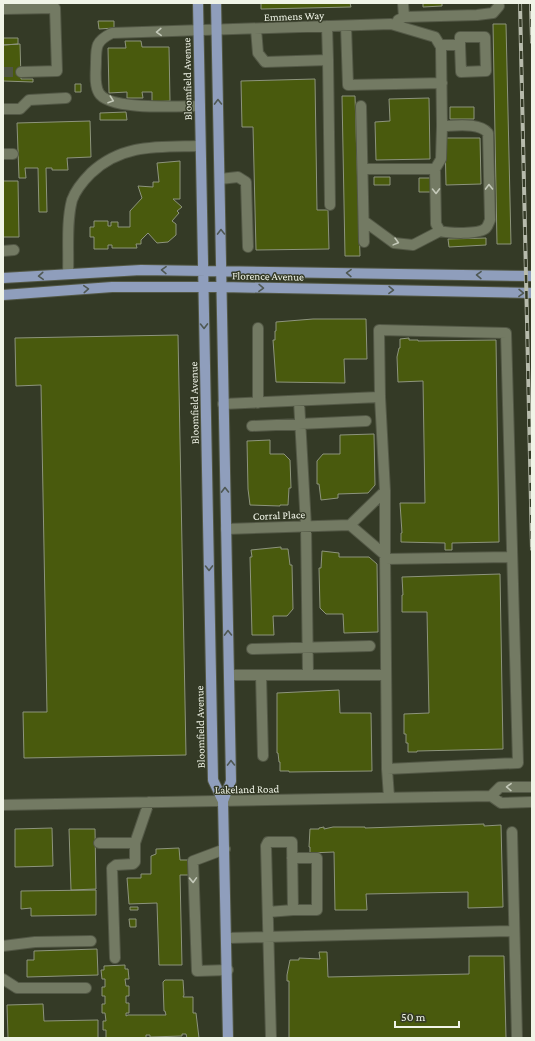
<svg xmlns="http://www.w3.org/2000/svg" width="535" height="1041" viewBox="0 0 535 1041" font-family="'Crimson Pro',serif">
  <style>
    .building { fill: #495a0d; stroke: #8d947d }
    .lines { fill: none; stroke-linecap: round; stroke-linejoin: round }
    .minor-tunnel { stroke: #505643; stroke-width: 10; stroke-dasharray: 10 5; stroke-linecap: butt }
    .minor-casing { stroke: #535846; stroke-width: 12 }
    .major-casing { stroke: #535846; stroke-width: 12 }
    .minor { stroke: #737a63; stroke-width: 10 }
    .major { stroke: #8f9ebc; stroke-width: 10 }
    .rail-casing { stroke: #b7bbac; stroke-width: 4 }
    .rail { stroke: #343a26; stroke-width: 2.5; stroke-dasharray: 8; stroke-linecap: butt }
    .oneway { stroke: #c4c9b9 }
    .oneway2 { stroke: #4f5853 }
    .labels { text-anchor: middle; stroke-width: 3; stroke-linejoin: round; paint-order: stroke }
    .street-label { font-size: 11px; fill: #f0f4e7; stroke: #343a26 }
  </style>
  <rect width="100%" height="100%" fill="#343a26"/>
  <!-- building -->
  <path class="building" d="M261 3H350L351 7 261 9Z
    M423 3H442V6L423 7Z
    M98 21H114V28L99 29Z
    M493 24H506L511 244H497Z
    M3 38H18V44L3 45Z
    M125 41H141L142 47H169L170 101 152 102V92H142L143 98H127V92L109 93 108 48H126Z
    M20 44 21 79H33V82L3 81V45Z
    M315 79 317 210H328L329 249 256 250 253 127H242L241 81Z
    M75 84H81V92H75Z
    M342 96H355L360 256H345Z
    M429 98 430 159 376 160 375 122 390 121 389 99Z
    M450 107H474V119H450Z
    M126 112 127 120H100V113Z
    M90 121 91 157 67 158 68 170H52V168H46L47 212H39L38 168H25L26 178H19L17 123Z
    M445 138H480L481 184 446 185Z
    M180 161V199H173L182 207 177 211 179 213 172 221 176 224V235L168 242 157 243 148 233 141 240V244H136L137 248H112V245H108V249H94V237H90V227H94V221H108V226H111V222H118V227H130V211L142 198 138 186 153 187V182H159L157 163Z
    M374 177H390V185H374Z
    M419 178H431V192H419Z
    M3 181H18L19 237H3Z
    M486 238V245L449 247 448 239Z
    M313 319H366L367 359H344L345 383 276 382 273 340H275V331H276V322Z
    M178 335 186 755 24 758 23 712H47L41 385 16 386 15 338Z
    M409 338V340H418V341L496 340 499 542 452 543V550H445V543L401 542V533H402L400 503H425L423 381 398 382 397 357 399 348H400V339Z
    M374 434 375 485 368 493 338 494V498L321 500 319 484H317V461L323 454H340V435Z
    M270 440V454H284L290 460 291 488H289L288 505H280V506L250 505 248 489 247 441Z
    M281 547V549H288L290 565H292L293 609 287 616H273L274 635H252L250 557H252L251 550Z
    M322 551 339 553V557H369L377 564 378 632 344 633 343 614H326L320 608 319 568H321Z
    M500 574 503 749 417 751V752H408V743H406V734H404V714L429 713 427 612H402V595H403L402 577Z
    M339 690 340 713H371L372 771 289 772V771H280V762H279L278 753H277V693Z
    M484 824V826L501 825 503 907 468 908V892L366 894 367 910H335L334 852 310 853V847H309L310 829H319V828L324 827V829L333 827H365V828Z
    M52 828 53 866 15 867V829Z
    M69 829H95L96 889 71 890Z
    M179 848 180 860H189L190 875H180L182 965H159L157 903 129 904 127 878H141V874H151V856L156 854V849Z
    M96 890V915L31 916V908L21 909V891Z
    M130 907H138V910H130Z
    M129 919H136V927H130Z
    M97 949 98 975 27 977V960H34V951Z
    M319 952H327L328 977 469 974V956H504L506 1038H289V981H287V975L290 960H299V958L320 959Z
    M125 965V969H128L129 979H125L126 986H129V996H126V1003H129V1013H126V1016L128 1015H166L165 1011H164L163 982 165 980H183L184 995 183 997H193V1013H196L199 1038H187L186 1034H182V1036L150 1037V1035H146V1038H106V1030H103V1021H106L105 1013H102V1004H105V996H102V987H105V979H102L101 970H104V966Z
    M43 1004 44 1021 98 1020V1038H8L7 1005Z"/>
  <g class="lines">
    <!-- minor-tunnel -->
    <path class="minor-tunnel" d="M3 72H21"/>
    <!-- minor casing -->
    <g class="minor-casing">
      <path id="minor" d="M3 9 55 8 57 71 21 72
        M404 17 477 15 493 13 499 6
        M398 20 404 17 403 3
        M346 26 348 85 442 83
        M256 29 258 53 265 62 328 60 327 26
        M440 45H460V37H485L486 71 461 72 460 45
        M328 60 330 205
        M200 106C181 106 109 111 99 93 94 85 96 71 96 62 96 46 96 41 112 33L391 24 435 37 441 47 442 126 441 159 435 169 436 224 440 231C448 233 479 235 486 228 488 226 489 222 490 220L488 133C479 122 455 126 442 126
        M361 106 364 242
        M3 109H20L29 100 66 98
        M3 154H13
        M363 169H435
        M220 179 238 177 246 182 248 247
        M364 221 394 243 413 245 440 231
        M3 251 14 250
        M68 274C69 250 66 223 72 200 76 189 83 181 91 173 123 143 160 147 200 146
        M299 401 306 526 308 675
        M258 403V328
        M223 404 380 397 379 330 506 333 518 763 387 769 389 797
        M252 426 366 421
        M350 525 385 555 387 769
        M350 525 385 491 380 397
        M226 529 350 525
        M385 555V491
        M385 559 512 557
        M252 649 370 646
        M229 675H386
        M261 675 263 756
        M491 796 500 787H532
        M3 805 491 796 501 803 532 802
        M512 832 517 1038
        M99 843H135
        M225 849 193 861 197 971 228 970
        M292 858H317V910H293
        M268 912 293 910 292 842H268L266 846 271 1038
        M227 938 514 931
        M3 946 35 942 91 941
        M115 958 112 868 116 865 133 864 135 862V843L149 802
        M3 979 17 988H86"/>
    </g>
    <!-- major casing -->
    <g class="major-casing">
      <path id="major" d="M198 3 213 780 223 801
        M216 3 231 781 223 801 228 1038
        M3 278 141 270 532 276
        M3 295 112 287H222L532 293"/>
    </g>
    <!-- minor -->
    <use href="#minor" class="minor"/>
    <!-- major -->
    <use href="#major" class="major"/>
    <!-- rail casing -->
    <g class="rail-casing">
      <path id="rail" d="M520 3 532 549
        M531 3 532 42"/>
    </g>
    <!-- rail -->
    <use href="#rail" class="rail"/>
  </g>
  <!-- one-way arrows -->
  <defs><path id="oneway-chevron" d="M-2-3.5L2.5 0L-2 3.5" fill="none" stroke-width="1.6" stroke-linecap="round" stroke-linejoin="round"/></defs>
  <g class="oneway">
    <use href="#oneway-chevron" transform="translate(159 32) rotate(178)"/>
    <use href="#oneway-chevron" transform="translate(111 100) rotate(19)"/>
    <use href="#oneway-chevron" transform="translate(489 187) rotate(-91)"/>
    <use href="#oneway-chevron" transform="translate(436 191) rotate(89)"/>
    <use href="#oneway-chevron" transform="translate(396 242) rotate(15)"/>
    <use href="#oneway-chevron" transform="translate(509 787) rotate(-179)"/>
    <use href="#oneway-chevron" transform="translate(193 880) rotate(88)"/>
  </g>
  <g class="oneway2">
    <use href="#oneway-chevron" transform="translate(218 102) rotate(-91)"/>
    <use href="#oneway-chevron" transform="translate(221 232) rotate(-91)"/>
    <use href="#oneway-chevron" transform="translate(164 270) rotate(-179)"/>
    <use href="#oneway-chevron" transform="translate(349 273) rotate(-179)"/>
    <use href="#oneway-chevron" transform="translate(479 275) rotate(-179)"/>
    <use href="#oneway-chevron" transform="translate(41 276) rotate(176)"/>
    <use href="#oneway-chevron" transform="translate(261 288) rotate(1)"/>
    <use href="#oneway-chevron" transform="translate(86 289) rotate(-4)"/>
    <use href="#oneway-chevron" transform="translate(391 290) rotate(1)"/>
    <use href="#oneway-chevron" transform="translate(521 293) rotate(1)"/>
    <use href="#oneway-chevron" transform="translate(204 326) rotate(89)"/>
    <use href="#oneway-chevron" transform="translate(225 490) rotate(-91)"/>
    <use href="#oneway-chevron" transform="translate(209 568) rotate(89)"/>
    <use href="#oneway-chevron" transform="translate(228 633) rotate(-91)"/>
    <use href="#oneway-chevron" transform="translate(231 763) rotate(-91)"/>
  </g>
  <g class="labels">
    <!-- street labels -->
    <g class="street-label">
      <text transform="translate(294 16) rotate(-2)" y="4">Emmens Way</text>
      <text transform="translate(187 79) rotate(-91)" y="4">Bloomfield Avenue</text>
      <text transform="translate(268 276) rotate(1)" y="4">Florence Avenue</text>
      <text transform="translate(194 403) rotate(-91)" y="4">Bloomfield Avenue</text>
      <text transform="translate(279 515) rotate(-2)" y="4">Corral Place</text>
      <text transform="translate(200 727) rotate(-91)" y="4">Bloomfield Avenue</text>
      <text transform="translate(247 789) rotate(-1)" y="4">Lakeland Road</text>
    </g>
  </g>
  <!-- border -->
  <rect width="535" height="1041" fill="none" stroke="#f0f4e7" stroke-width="8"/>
  <!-- scale -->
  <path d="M395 1021v6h64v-6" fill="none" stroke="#f0f4e7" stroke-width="2"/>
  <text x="401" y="1021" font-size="12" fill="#f0f4e7" stroke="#343a26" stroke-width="3" paint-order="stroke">50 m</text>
</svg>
